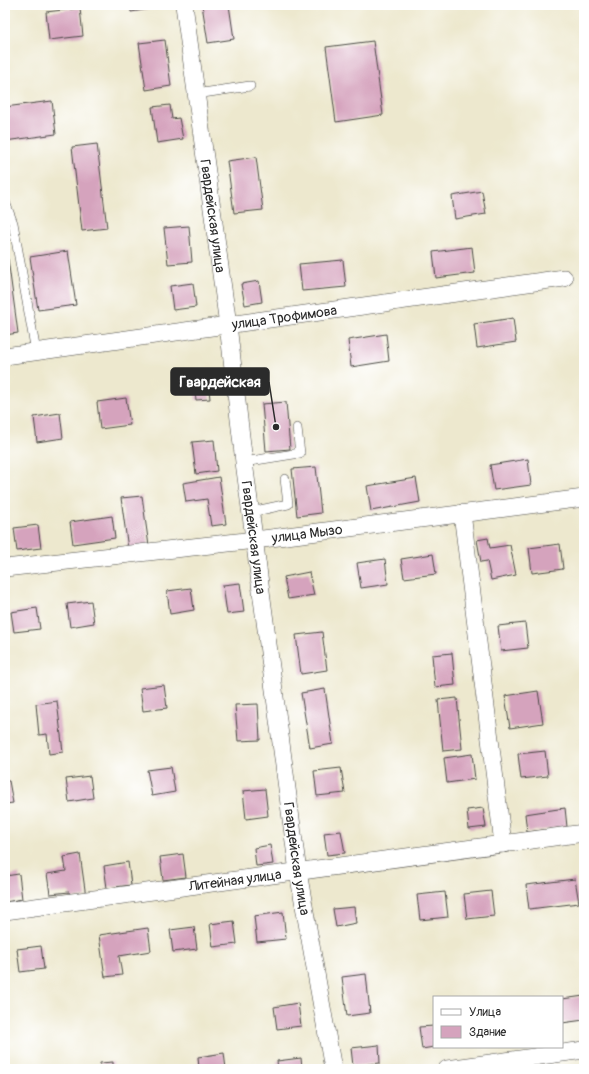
<svg xmlns="http://www.w3.org/2000/svg" width="589" height="1074" viewBox="0 0 589 1074" font-family="Pangolin,sans-serif">
  <style>
    .building { fill: #d5a3bd }
    .lines { fill: none; stroke-linecap: round; stroke-linejoin: round }
    .service-casing { stroke: #484743; stroke-width: 10 }
    .minor-casing { stroke: #484743; stroke-width: 18 }
    .service { stroke: #fff; stroke-width: 9 }
    .minor { stroke: #fff; stroke-width: 17 }
    .labels { text-anchor: middle; stroke-width: 4; stroke-linejoin: round; paint-order: stroke }
    .street-label { font-size: 14px; fill: #2b2b2b; stroke: #fff }
    .leader { fill: none; stroke: #2b2b2b; stroke-width: 1.5 }
    .callout-dot { fill: #2b2b2b; stroke: #fff; stroke-width: 1.5 }
    .callout { fill: #2b2b2b; stroke: #2b2b2b; stroke-width: 1.5 }
    .callout-label { font-size: 15px; text-anchor: middle; font-weight: bold; fill: #fff }
  </style>
  <rect width="100%" height="100%" fill="#fff"/>
  <filter id="ink" filterUnits="userSpaceOnUse"><feTurbulence type="fractalNoise" baseFrequency=".025" numOctaves="2"/><feDisplacementMap in="SourceGraphic" scale="8" xChannelSelector="R" yChannelSelector="G"/><feConvolveMatrix kernelMatrix="1 2 1 2 8 2 1 2 1" color-interpolation-filters="sRGB"/></filter>
  <filter id="wash" filterUnits="userSpaceOnUse"><feTurbulence type="fractalNoise" baseFrequency=".012" numOctaves="4" result="noise"/><feDisplacementMap in="SourceGraphic" scale="16" xChannelSelector="R" yChannelSelector="G"/><feGaussianBlur stdDeviation="0.9" result="paint"/><feColorMatrix in="noise" values="0 0 0 0 0 0 0 0 0 0 0 0 0 0 0 0 0 1.4 0 .05"/><feComposite in="paint" operator="in"/></filter>
  <g filter="url(#wash)">
    <rect width="100%" height="100%" fill="#ede8ce"/>
    <g id="blocks">
      <!-- building -->
      <path class="building" d="M130 5H162V7L131 12Z
        M202 5H229L234 39 208 43Z
        M80 8 83 36 49 40 46 12Z
        M165 40 171 86 146 90 139 43Z
        M373 41 383 115 336 122 326 47Z
        M52 101 56 134 5 141V107Z
        M170 105 172 119 179 118 183 139 157 143 152 107Z
        M97 144 107 228 82 231 72 147Z
        M256 157 263 210 234 213 227 161Z
        M482 191 486 214 455 219 452 196Z
        M189 226 192 262 168 264 164 228Z
        M472 247 475 273 436 278 433 252Z
        M68 251 76 305 38 310 30 257Z
        M5 259H8L18 333 5 335Z
        M343 260 346 287 302 291 299 264Z
        M259 281 262 302 245 305 241 284Z
        M193 283 196 307 173 310 170 286Z
        M513 318 516 342 477 348 474 324Z
        M386 334 389 361 351 367 348 340Z
        M207 372 210 399 196 400 193 374Z
        M126 398 130 425 100 429 97 402Z
        M286 402 290 449 266 451 262 404Z
        M60 413 63 438 37 442 34 417Z
        M214 440 217 471 196 474 192 442Z
        M528 459 531 485 494 490 490 465Z
        M316 467 321 513 297 516 292 469Z
        M219 477 226 524 211 526 207 499 186 502 183 483Z
        M416 478 420 502 371 511 367 486Z
        M142 496 149 546 128 549 121 498Z
        M112 516 115 538 73 544 70 522Z
        M38 525 41 548 17 551 14 528Z
        M488 538 490 548 510 545 516 575 491 580 487 561 481 562 477 540Z
        M560 544 563 569 532 573 529 548Z
        M433 554 436 574 404 578 401 559Z
        M385 559 388 584 361 588 357 563Z
        M309 572 314 595 288 599 284 577Z
        M240 583 244 612 227 614 223 585Z
        M191 588 194 610 170 614 167 591Z
        M91 601 94 623 70 627 67 604Z
        M37 608 40 629 14 632 11 612Z
        M525 623 528 648 501 651 498 626Z
        M322 632 327 670 301 674 296 635Z
        M452 653 455 685 435 687 432 655Z
        M164 685 167 708 143 711 140 688Z
        M325 689 333 744 310 748 301 693Z
        M538 691 543 723 510 728 505 696Z
        M457 698 462 749 443 751 438 700Z
        M57 701 63 752 49 754 47 734 39 735 36 704Z
        M258 704 260 740 238 741 235 705Z
        M545 751 548 776 521 779 518 754Z
        M472 754 475 779 447 783 444 758Z
        M171 767 175 792 152 796 147 770Z
        M341 768 345 793 317 796 314 771Z
        M90 776 93 798 69 802 66 779Z
        M5 781H9L13 803 5 804Z
        M265 789 268 816 246 819 243 791Z
        M483 808 486 827 469 829 467 810Z
        M565 808 567 827 527 832 525 814Z
        M341 831 345 853 327 855 324 833Z
        M270 845 273 864 256 866 254 848Z
        M80 854 86 897 71 899 69 892 50 894 47 874 66 871 64 857Z
        M183 854 186 877 163 880 160 857Z
        M128 862 131 885 107 888 104 866Z
        M19 874 22 899 5 902V876Z
        M575 879 579 903 529 909 526 885Z
        M491 891 494 916 467 919 464 894Z
        M445 892 448 917 420 920 417 895Z
        M354 907 356 923 336 927 333 909Z
        M283 912 286 939 257 942 254 916Z
        M234 921 237 944 213 947 210 924Z
        M194 927 197 949 173 952 170 930Z
        M148 928 151 951 119 956 122 975 105 977 99 935Z
        M41 946 44 969 20 972 17 949Z
        M366 974 370 1013 347 1016 342 977Z
        M584 996V1020L562 1023V999Z
        M298 1003 301 1026 277 1029 274 1007Z
        M434 1026V1047L422 1049 419 1027Z
        M379 1045 380 1063 353 1066 351 1048Z
        M224 1053 226 1069H199L198 1057Z
        M301 1058 302 1069H278L277 1061Z
        M113 1062V1069H100V1063Z"/>
    </g>
  </g>
  <g filter="url(#ink)">
    <use href="#blocks" fill-opacity="0" stroke="#484743" stroke-width="1"/>
    <g class="lines">
      <!-- service casing -->
      <g class="service-casing">
        <path id="service" d="M196 94 250 86
          M5 202 13 223 36 352
          M244 462 300 453 297 428
          M251 512 288 504 285 479"/>
      </g>
      <!-- minor casing -->
      <g class="minor-casing">
        <g id="minor">
          <path id="s1" d="M184 5 228 325 244 462 298 872 333 1069"/>
          <path id="s2" d="M5 356 564 278"/>
          <path d="M462 513 503 844"/>
          <path id="s3" d="M5 568 255 540 584 498"/>
          <path id="s4" d="M5 911 584 833"/>
          <path d="M447 1069 584 1050"/>
        </g>
      </g>
      <!-- service -->
      <use href="#service" class="service"/>
      <!-- minor -->
      <use href="#minor" class="minor"/>
    </g>
  </g>
  <g class="labels">
    <!-- street labels -->
    <g class="street-label">
      <text dy="5" stroke="none"><textPath href="#s1" startOffset="213">Гвардейская улица</textPath></text>
      <text dy="5" stroke="none"><textPath href="#s2" startOffset="282">улица Трофимова</textPath></text>
      <text dy="5" stroke="none"><textPath href="#s3" startOffset="304">улица Мызо</textPath></text>
      <text dy="5" stroke="none"><textPath href="#s1" startOffset="537">Гвардейская улица</textPath></text>
      <text dy="5" stroke="none"><textPath href="#s1" startOffset="861">Гвардейская улица</textPath></text>
      <text dy="5" stroke="none"><textPath href="#s4" startOffset="232">Литейная улица</textPath></text>
    </g>
  </g>
  <!-- callouts -->
  <path class="leader" d="M276 427L269 382"/>
  <circle class="callout-dot" cx="276" cy="427" r="4"/>
  <rect class="callout" x="171" y="368" width="98" height="27" rx="4"/>
  <g class="callout-label">
    <text x="220" y="387">Гвардейская</text>
  </g>
  <!-- margin -->
  <rect width="589" height="1074" fill="none" stroke="#fff" stroke-width="20"/>
  <!-- legend -->
  <rect x="433" y="996" width="130" height="52" fill="#ffffff" stroke="#aaaaaa"/>
  <rect x="441" y="1009" width="20" height="6" fill="#ffffff" stroke="#aaaaaa"/>
  <text x="469" y="1016" font-size="12" fill="#2b2b2b">Улица</text>
  <rect x="441" y="1026" width="20" height="12" fill="#d5a3bd" stroke="#aaaaaa"/>
  <text x="469" y="1036" font-size="12" fill="#2b2b2b">Здание</text>
</svg>
